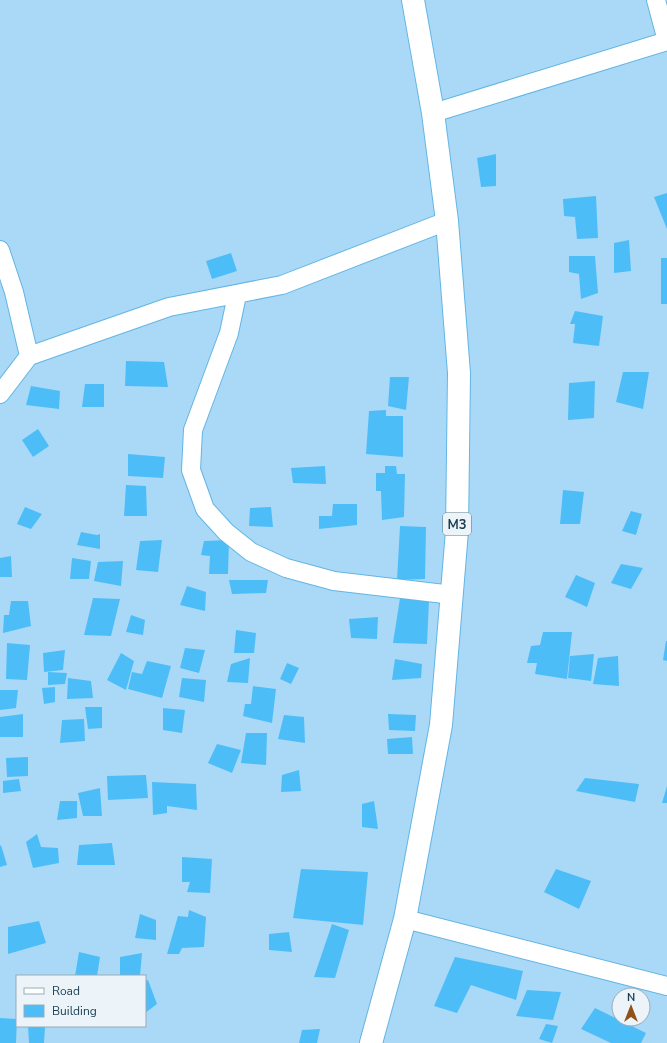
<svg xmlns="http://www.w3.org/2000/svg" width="667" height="1043" viewBox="0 0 667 1043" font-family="'Nunito Sans',sans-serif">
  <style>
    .building { fill: #4dbdf8 }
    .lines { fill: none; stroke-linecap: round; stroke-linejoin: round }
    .minor-casing { stroke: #62b5e4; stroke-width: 20 }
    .primary-casing { stroke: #62b5e4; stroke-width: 24 }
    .minor { stroke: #fff; stroke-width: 18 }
    .primary { stroke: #fff; stroke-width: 22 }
    .labels { text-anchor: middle; stroke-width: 4; stroke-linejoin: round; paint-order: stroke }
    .shield { fill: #ecf4f9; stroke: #597483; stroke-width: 1 }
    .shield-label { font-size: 13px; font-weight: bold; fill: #1a3d50 }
  </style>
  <rect width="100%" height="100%" fill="#aad9f7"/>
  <!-- building -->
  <path class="building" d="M496 154V186L481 187 477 158Z
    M667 193V229L654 197Z
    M596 196 598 238 577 239 575 217 564 216 563 199Z
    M629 240 631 271 614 273V243Z
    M231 253 237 271 212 279 206 261Z
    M569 256H595L598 293 581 299 579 274 569 272Z
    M661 258H667V304H661Z
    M575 311 603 316 599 346 573 343 575 324H570Z
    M126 361 164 362 168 387 125 386Z
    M623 372H649L643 409 616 402Z
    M390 377H409L406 410 388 406Z
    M595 381 594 418 568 420 569 383Z
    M85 384H104V407H82Z
    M31 386 60 391 59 409 26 405Z
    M386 410V416H403V457L366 454 369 411Z
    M38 429 49 446 33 457 22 440Z
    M128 454 165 457 163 478 128 476Z
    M325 466 326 484 293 483 291 468Z
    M385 466H396L397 474H405L404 517 382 520 381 491H376V473H385Z
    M126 485 146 486 147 516H124Z
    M563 490 584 492 580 524H560Z
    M333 504H357V525L319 529V516H332Z
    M25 507 42 514 31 529 17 524Z
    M271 507 273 527 249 526 250 508Z
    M631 511 642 514 636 535 622 531Z
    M400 526 426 527 425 579 397 580Z
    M81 532 97 535 100 534V549L77 545Z
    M162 540 158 572 136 570 140 541Z
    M229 540 228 574H209L210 556 201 555 204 541Z
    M11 556 12 577H0V558Z
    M72 558 91 561 89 579H70Z
    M123 561 121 586 94 581 98 562Z
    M621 564 643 568 631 589 611 583Z
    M576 575 595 583 587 607 565 597Z
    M229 580H268L266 593 232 594Z
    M187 586 206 592 205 611 180 605Z
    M93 598 120 599 111 636 84 635Z
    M400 598 429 600 427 644 393 643Z
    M11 601H28L31 626 3 633 4 615H9Z
    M131 615 145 620 143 635 126 632Z
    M378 617 377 639 351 638 349 619Z
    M236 630 256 633 254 653H234Z
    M543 632H572L567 679 535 674 537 663H527L531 646 540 645Z
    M666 641H667V661L663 660Z
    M7 643 30 645 27 680 6 679Z
    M185 648 205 650 199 673 180 668Z
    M65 650 63 670 44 672 43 653Z
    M121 653 134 661 126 690 107 680Z
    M594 654 591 681 568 678 570 656Z
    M618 656 619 686 593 684 598 658Z
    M250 658 248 683 227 682 231 664Z
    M395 659 422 664 421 678 392 680Z
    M147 661 171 666 162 698 128 689 132 672 142 674Z
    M287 663 299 668 291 684 280 679Z
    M48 672 67 673 65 684 48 685Z
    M68 678 91 681 93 698 67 699Z
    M182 678 206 680 204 702 179 697Z
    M253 686 276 689 272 723 243 716 245 704H251Z
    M55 687V702L44 704 42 688Z
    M0 690H18L16 708 0 710Z
    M85 707H102V728L88 729Z
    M163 708 185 710 182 733 163 730Z
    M23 714V737H0V717Z
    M388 714 416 715 415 731 389 730Z
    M284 715 304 717 305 743 278 739Z
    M84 719 85 741 60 743 62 720Z
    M246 733H267L266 765 241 763Z
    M412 737 413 754H388L387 739Z
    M217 744 241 750 232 773 208 763Z
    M28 757V776L7 777 6 758Z
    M299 770 301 791 281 792 282 775Z
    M146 775 148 798 108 800 107 776Z
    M585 778 639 784 635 802 576 791Z
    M19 779 21 791 3 793V781Z
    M152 782 196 784 197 810 167 806V813L153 815Z
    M667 786V803H662Z
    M100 788 102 816H83L78 793Z
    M60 801H77V818L57 820Z
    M374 801 378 829 362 827V804Z
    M37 834 41 847 58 848 59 863 33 868 26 842Z
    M112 843 115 865H77L79 845Z
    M1 845 7 865 0 867V846Z
    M182 857 212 859 210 893 187 892 190 882H182Z
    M301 869 368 872 363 925 293 918Z
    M556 869 591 881 579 909 544 892Z
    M189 910 206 917 204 947 182 948 179 954H167L178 916 188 917Z
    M140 914 156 920V940L135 938Z
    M39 921 46 943 8 954V927Z
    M332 924 349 930 335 978 314 977Z
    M289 932 292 952 269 950V934Z
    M79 952 100 957 97 976H75Z
    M142 953 140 976H120V957Z
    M455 957 523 971 516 1000 471 985 457 1013 434 1006Z
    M148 980 157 1004 145 1013V981Z
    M527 990 561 992 553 1020 516 1016Z
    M595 1008 646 1033 641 1043H611L581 1029Z
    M0 1018 17 1019 16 1043H0Z
    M546 1024 558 1026 552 1043 539 1039Z
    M28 1026 45 1027 44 1043H29Z
    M320 1029 317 1043H299L302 1030Z"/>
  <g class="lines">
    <!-- minor casing -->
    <g class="minor-casing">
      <path id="minor" d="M656 0 667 41
        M433 113 667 41
        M0 250 14 292 29 356
        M237 295 229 333 193 430 191 470 205 509 226 532 251 552 286 568 334 581 453 595
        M0 394 29 356 169 307 282 285 447 221
        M405 919 667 986"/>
    </g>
    <!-- primary casing -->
    <g class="primary-casing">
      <path id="primary" d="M371 1043 405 919 441 725 457 531 459 373 447 221 433 113 413 0"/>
    </g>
    <!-- minor -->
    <use href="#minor" class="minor"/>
    <!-- primary -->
    <use href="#primary" class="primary"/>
  </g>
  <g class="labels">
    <!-- shield labels -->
    <rect class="shield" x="443" y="513" width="28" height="22" rx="3"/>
    <g class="shield-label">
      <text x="457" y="529">M3</text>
    </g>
  </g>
  <!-- legend -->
  <rect x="16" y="975" width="130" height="52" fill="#ecf4f9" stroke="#98abb5"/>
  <rect x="24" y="988" width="20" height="6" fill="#ffffff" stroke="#98abb5"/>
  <text x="52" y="995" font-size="12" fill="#1a3d50">Road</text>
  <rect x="24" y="1005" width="20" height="12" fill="#4dbdf8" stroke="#98abb5"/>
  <text x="52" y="1015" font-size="12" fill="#1a3d50">Building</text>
  <!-- north arrow -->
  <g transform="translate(631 1007)"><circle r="19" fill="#ecf4f9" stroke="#98abb5"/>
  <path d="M0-3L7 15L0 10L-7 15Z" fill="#91501a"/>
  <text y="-6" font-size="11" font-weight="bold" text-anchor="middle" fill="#1a3d50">N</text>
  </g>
</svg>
